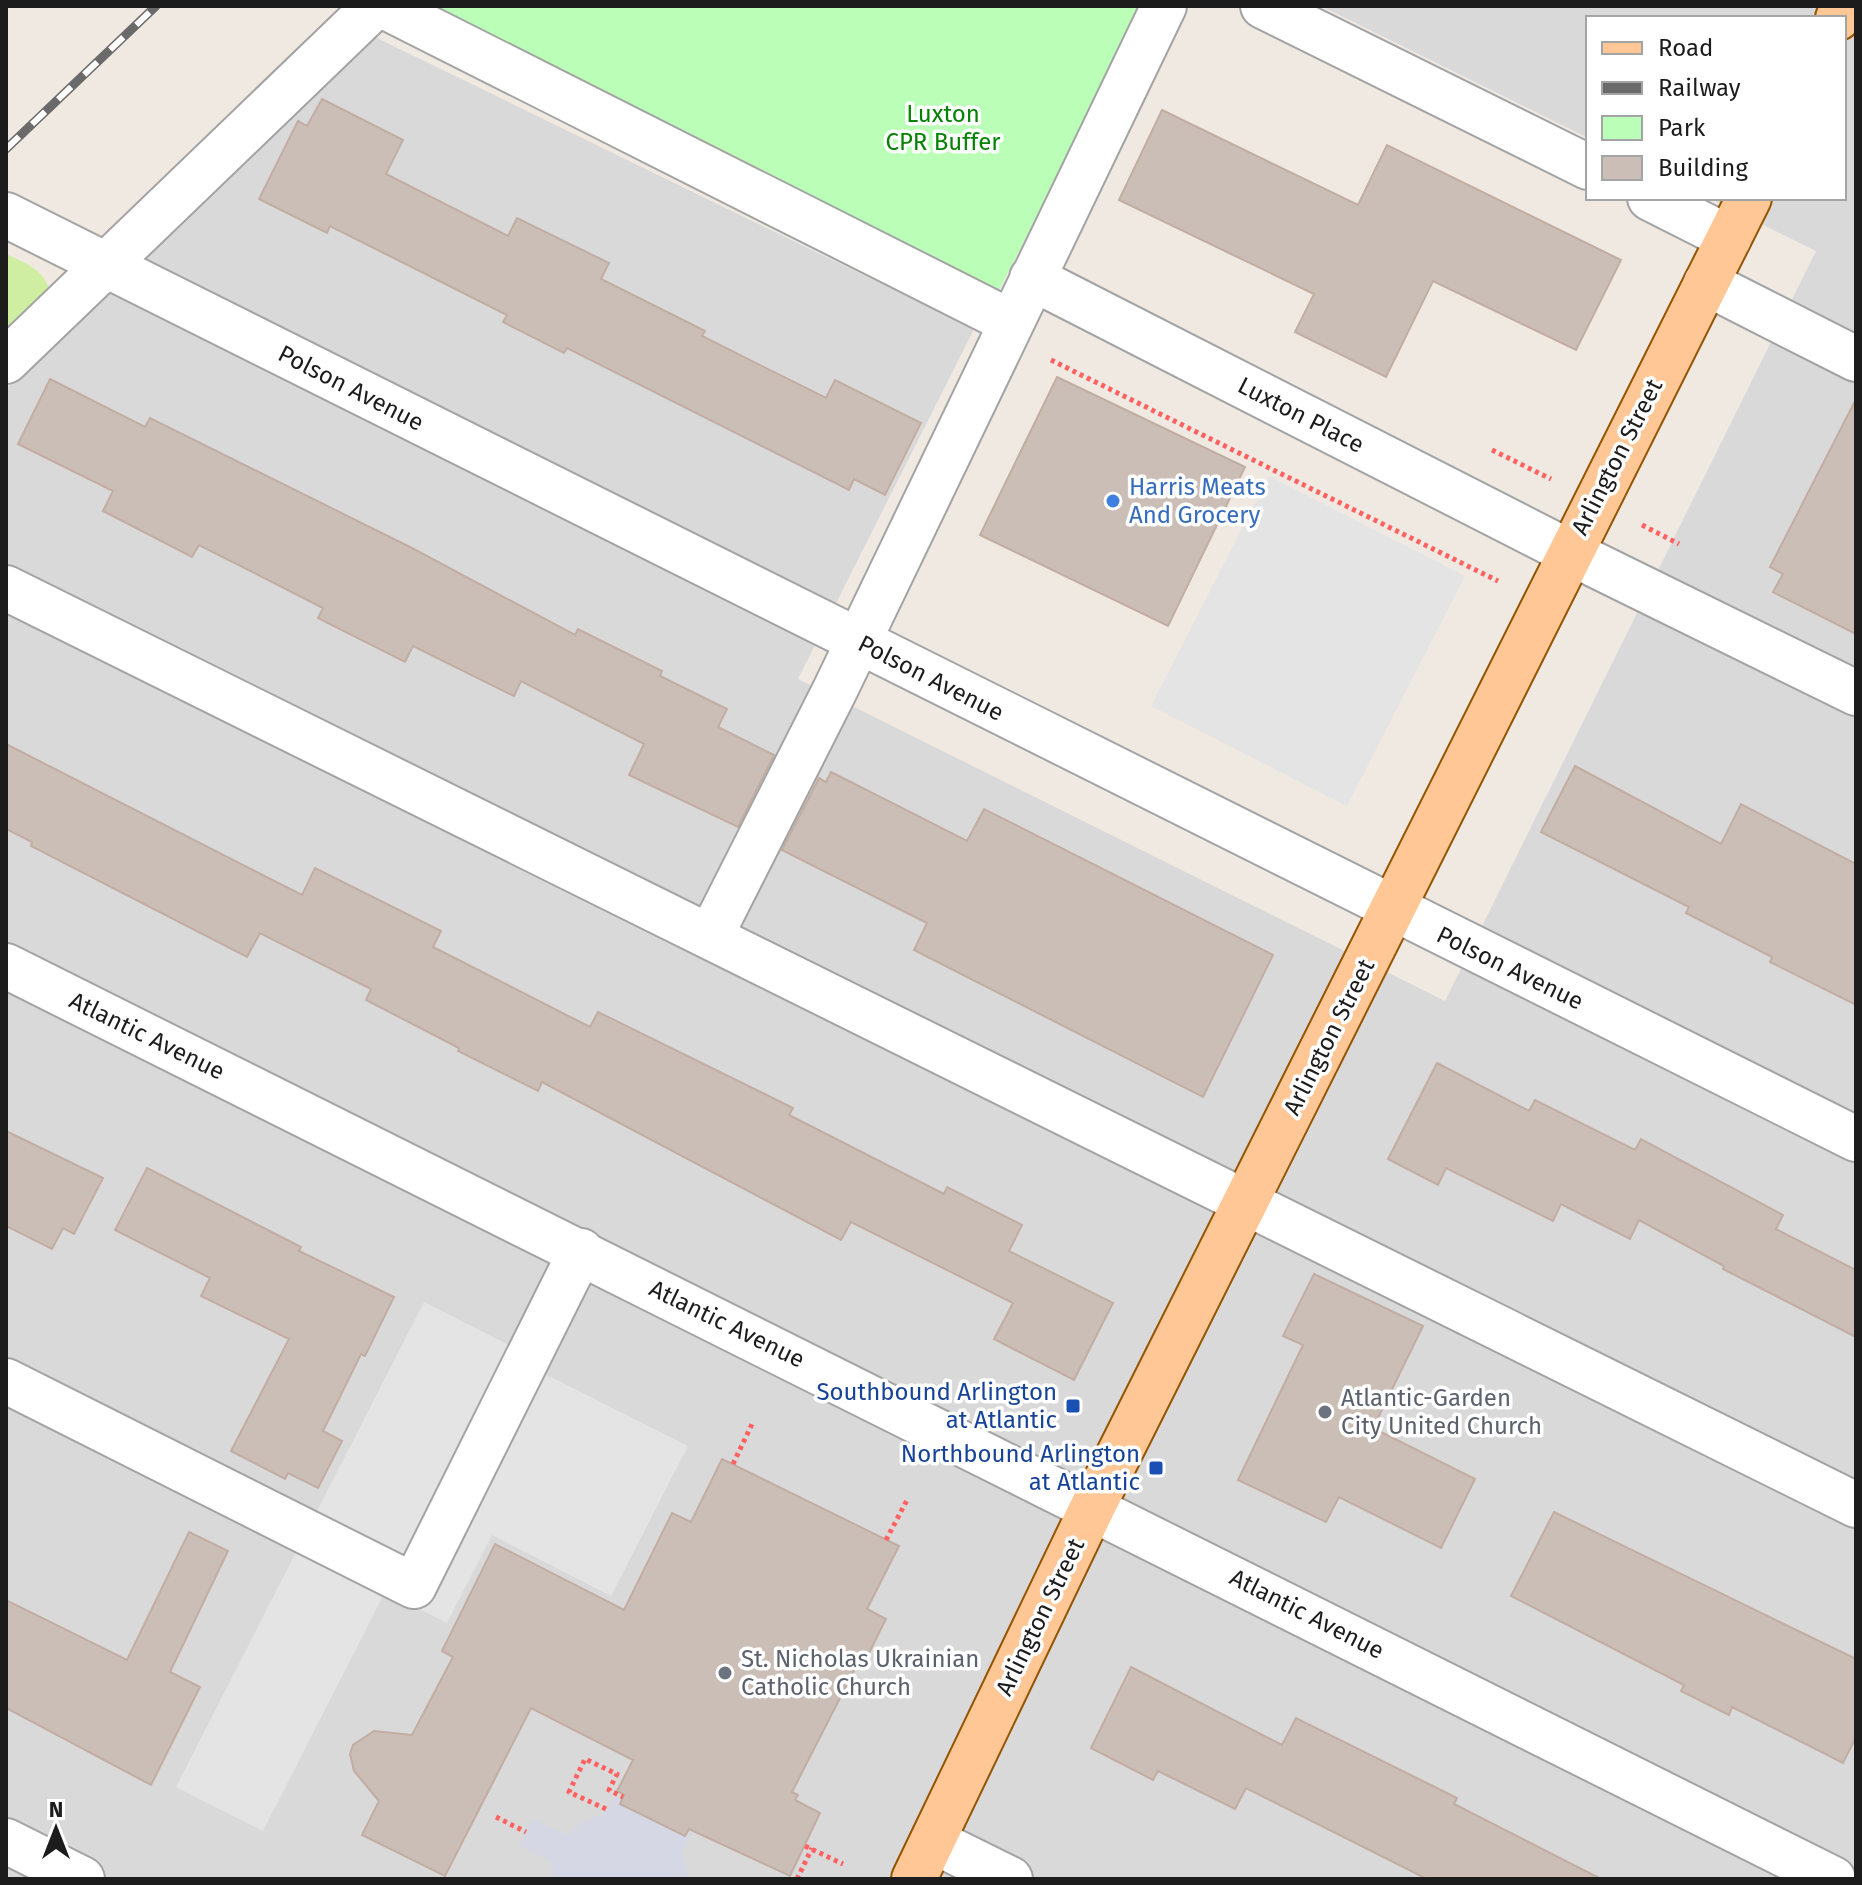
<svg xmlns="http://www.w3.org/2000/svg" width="1862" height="1885" viewBox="0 0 1862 1885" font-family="'Fira Sans',sans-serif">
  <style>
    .residential { fill: #dad9d9 }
    .grass { fill: #cfeea1 }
    .park { fill: #bafeb8 }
    .parking { fill: #e4e4e4 }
    .plaza { fill: #d5d7e4 }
    .building { fill: #cbbeb7; stroke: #c2ada2; stroke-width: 2 }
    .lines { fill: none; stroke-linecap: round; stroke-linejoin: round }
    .minor-casing { stroke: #a3a3a3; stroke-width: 48 }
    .major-casing { stroke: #945400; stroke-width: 48 }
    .path { stroke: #ff6261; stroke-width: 5; stroke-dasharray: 4 4; stroke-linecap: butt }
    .minor { stroke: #fff; stroke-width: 44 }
    .major { stroke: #ffc795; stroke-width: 44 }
    .rail-casing { stroke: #6a6a6a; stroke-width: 9 }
    .rail { stroke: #fff; stroke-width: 6; stroke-dasharray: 18; stroke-linecap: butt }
    .shop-dot { fill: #3f7fe0; stroke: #fff; stroke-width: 3 }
    .transit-dot { fill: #1a4fb4; stroke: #fff; stroke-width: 3 }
    .worship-dot { fill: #6b7280; stroke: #fff; stroke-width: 3 }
    .labels { text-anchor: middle; stroke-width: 7; stroke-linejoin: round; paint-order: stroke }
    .park-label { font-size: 24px; fill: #048302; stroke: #fff }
    .street-label { font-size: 24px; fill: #1c1c1c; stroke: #fff }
    .shop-label { font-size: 24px; fill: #366cbe; stroke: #fff; text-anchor: start }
    .transit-label { font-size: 24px; fill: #164399; stroke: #fff; text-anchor: end }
    .worship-label { font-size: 24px; fill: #5b616d; stroke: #fff; text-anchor: start }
  </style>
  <rect width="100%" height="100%" fill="#efe9e1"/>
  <!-- residential -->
  <path class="residential" d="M1321 6H1856V1879H6V389L375 37 974 329 798 679 1445 1001 1816 251 1709 198H1844V18H1588V138Z"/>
  <!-- grass -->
  <path class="grass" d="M6 254C25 263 46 270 50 293L6 349Z"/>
  <!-- park -->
  <path class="park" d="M437 6H1144L998 292Z"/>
  <!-- parking -->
  <path class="parking" d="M1269 476 1465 576 1347 806 1151 706Z
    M424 1302 511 1346 507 1355 688 1446 611 1596 492 1535 447 1623 385 1592 263 1831 176 1787Z"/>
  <!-- plaza -->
  <path class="plaza" d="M614 1796 691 1833 682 1852 688 1879H551V1862L519 1846 533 1819 567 1835 584 1821 605 1813Z"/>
  <!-- building -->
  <path class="building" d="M322 99 403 140 386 174 508 236 517 218 609 263 601 279 705 331 702 336 826 398 835 380 921 423 885 495 854 479 849 490 567 348 564 353 503 322 507 315 330 226 327 233 259 199 298 121 307 126Z
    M1162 110 1358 205 1387 145 1621 260 1576 350 1433 281 1386 377 1295 332 1314 294 1119 200Z
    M1057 377 1245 467 1168 626 980 535Z
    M50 379 145 427 150 418 412 548 575 635 578 629 662 671 660 676 727 709 718 727 774 755 738 827 629 775 644 744 521 681 514 696 413 646 405 662 318 618 323 608 199 545 192 557 103 511 113 491 18 444Z
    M1856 399V634L1773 592 1783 574 1770 567Z
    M6 744 302 895 315 868 441 931 433 947 590 1027 598 1012 793 1108 789 1115 944 1194 947 1187 1022 1225 1009 1251 1113 1303 1074 1380 994 1339 1013 1303 851 1222 841 1240 542 1082 538 1091 458 1051 459 1048 366 1000 371 989 260 933 247 957 31 846 32 842 6 829Z
    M1575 766 1721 844 1741 804 1856 864V1005L1770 962 1772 957 1686 913 1689 907 1541 832Z
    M831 772 967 841 984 809 1273 955 1203 1097 914 950 927 923 782 850 819 778 826 782Z
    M1437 1063 1529 1111 1535 1100 1635 1150 1641 1139 1783 1215 1776 1229 1856 1270V1337L1723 1269 1724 1266 1639 1220 1630 1239 1561 1204 1553 1221 1446 1168 1438 1185 1388 1159Z
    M6 1131 103 1178 74 1234 63 1228 52 1249 6 1226Z
    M147 1168 301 1247 299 1251 394 1297 365 1356 361 1354 323 1431 342 1441 318 1488 288 1473 285 1479 231 1451 289 1339 201 1296 210 1278 115 1230Z
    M1314 1274 1423 1326 1373 1428 1475 1479 1441 1548 1339 1497 1326 1522 1238 1480 1303 1345 1283 1336Z
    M722 1459 899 1546 867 1609 886 1619 867 1657 862 1655 792 1792 798 1795 795 1800 820 1813 790 1876 689 1829 685 1836 620 1804 624 1795 617 1791 633 1760 531 1708 445 1876 362 1835 379 1801 354 1771 350 1754 353 1745 374 1731 412 1735 453 1657 442 1651 495 1544 624 1610 672 1513 691 1522Z
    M1554 1512 1856 1659V1737L1843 1763 1732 1707 1729 1715 1681 1691 1684 1685 1511 1596Z
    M189 1532 228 1551 170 1672 200 1687 151 1785 6 1708V1600L127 1660Z
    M1131 1667 1282 1745 1296 1718 1457 1798 1454 1804 1601 1879H1427L1246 1788 1235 1809 1158 1771 1153 1780 1091 1748Z"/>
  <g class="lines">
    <!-- minor casing -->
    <g class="minor-casing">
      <path id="minor" d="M384 6 1011 322
        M1263 6 1588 167
        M1650 198 1729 238
        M6 215 1856 1139
        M1032 278 1569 552 1856 693
        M1706 283 1856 359
        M6 361 375 6
        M6 588 1856 1505
        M710 937 835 690 1164 6
        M6 966 1833 1879
        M6 1381 414 1586 581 1251
        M6 1841 82 1879
        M933 1841 1010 1879"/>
    </g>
    <!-- major casing -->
    <g class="major-casing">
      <path id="major" d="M1838 18 1844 6
        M914 1879 1093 1506 1749 198"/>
    </g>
    <!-- path -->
    <path class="path" d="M1051 360 1498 581
      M1492 450 1551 479
      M1642 525 1679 544
      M733 1464 753 1422
      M886 1540 907 1500
      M606 1809 569 1792 585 1759 617 1774 609 1790 623 1797
      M496 1817 526 1832
      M805 1846 843 1864
      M797 1879 812 1848"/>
    <!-- minor -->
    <use href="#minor" class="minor"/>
    <!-- major -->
    <use href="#major" class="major"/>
    <!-- rail casing -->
    <g class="rail-casing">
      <path id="rail" d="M6 149 156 6"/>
    </g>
    <!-- rail -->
    <use href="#rail" class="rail"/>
  </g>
  <!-- markers -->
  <circle class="shop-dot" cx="1113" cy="501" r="8"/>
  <g class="transit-dot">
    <rect x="1065" y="1398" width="16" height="16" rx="4"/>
    <rect x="1148" y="1460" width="16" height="16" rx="4"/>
  </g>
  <g class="worship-dot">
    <circle cx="1325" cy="1412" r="8"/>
    <circle cx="725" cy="1673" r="8"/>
  </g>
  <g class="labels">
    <!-- park labels -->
    <g class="park-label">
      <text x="943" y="122">Luxton<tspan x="943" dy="28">CPR Buffer</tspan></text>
    </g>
    <!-- street labels -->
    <g class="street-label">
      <text transform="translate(351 388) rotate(27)" y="8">Polson Avenue</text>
      <text transform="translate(1301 415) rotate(27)" y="8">Luxton Place</text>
      <text transform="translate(1617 457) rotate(-63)" y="8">Arlington Street</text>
      <text transform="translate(931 678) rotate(27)" y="8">Polson Avenue</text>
      <text transform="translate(1510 968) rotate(26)" y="8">Polson Avenue</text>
      <text transform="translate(147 1036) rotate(26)" y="8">Atlantic Avenue</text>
      <text transform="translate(1329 1037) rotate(-63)" y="8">Arlington Street</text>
      <text transform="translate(727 1324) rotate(26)" y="8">Atlantic Avenue</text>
      <text transform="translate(1307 1614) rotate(27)" y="8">Atlantic Avenue</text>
      <text transform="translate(1040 1617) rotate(-64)" y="8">Arlington Street</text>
    </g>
    <!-- shop labels -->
    <g class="shop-label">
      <text x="1129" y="495">Harris Meats<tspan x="1129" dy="28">And Grocery</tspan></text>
    </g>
    <!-- transit labels -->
    <g class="transit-label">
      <text x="1057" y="1400">Southbound Arlington<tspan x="1057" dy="28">at Atlantic</tspan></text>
      <text x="1140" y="1462">Northbound Arlington<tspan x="1140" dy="28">at Atlantic</tspan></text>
    </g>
    <!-- worship labels -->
    <g class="worship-label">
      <text x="1341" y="1406">Atlantic-Garden<tspan x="1341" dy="28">City United Church</tspan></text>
      <text x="741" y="1667">St. Nicholas Ukrainian<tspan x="741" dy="28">Catholic Church</tspan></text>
    </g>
  </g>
  <!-- border -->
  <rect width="1862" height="1885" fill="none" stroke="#1c1c1c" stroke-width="16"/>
  <!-- legend -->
  <rect x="1586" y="16" width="260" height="184" fill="#ffffff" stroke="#a4a4a4" stroke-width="2"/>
  <rect x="1602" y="42" width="40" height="12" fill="#ffc795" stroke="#a4a4a4" stroke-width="2"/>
  <text x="1658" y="56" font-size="24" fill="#1c1c1c">Road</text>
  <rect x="1602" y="82" width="40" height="12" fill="#6a6a6a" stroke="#a4a4a4" stroke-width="2"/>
  <text x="1658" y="96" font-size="24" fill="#1c1c1c">Railway</text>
  <rect x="1602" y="116" width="40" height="24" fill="#bafeb8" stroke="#a4a4a4" stroke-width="2"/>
  <text x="1658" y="136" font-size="24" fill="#1c1c1c">Park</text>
  <rect x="1602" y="156" width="40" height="24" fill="#cbbeb7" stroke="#a4a4a4" stroke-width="2"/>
  <text x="1658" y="176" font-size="24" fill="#1c1c1c">Building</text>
  <!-- north arrow -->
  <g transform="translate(56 1829)" stroke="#ffffff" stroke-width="6" paint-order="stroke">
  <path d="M0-6L14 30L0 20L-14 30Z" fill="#1c1c1c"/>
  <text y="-12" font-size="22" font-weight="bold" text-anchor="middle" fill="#1c1c1c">N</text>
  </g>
</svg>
